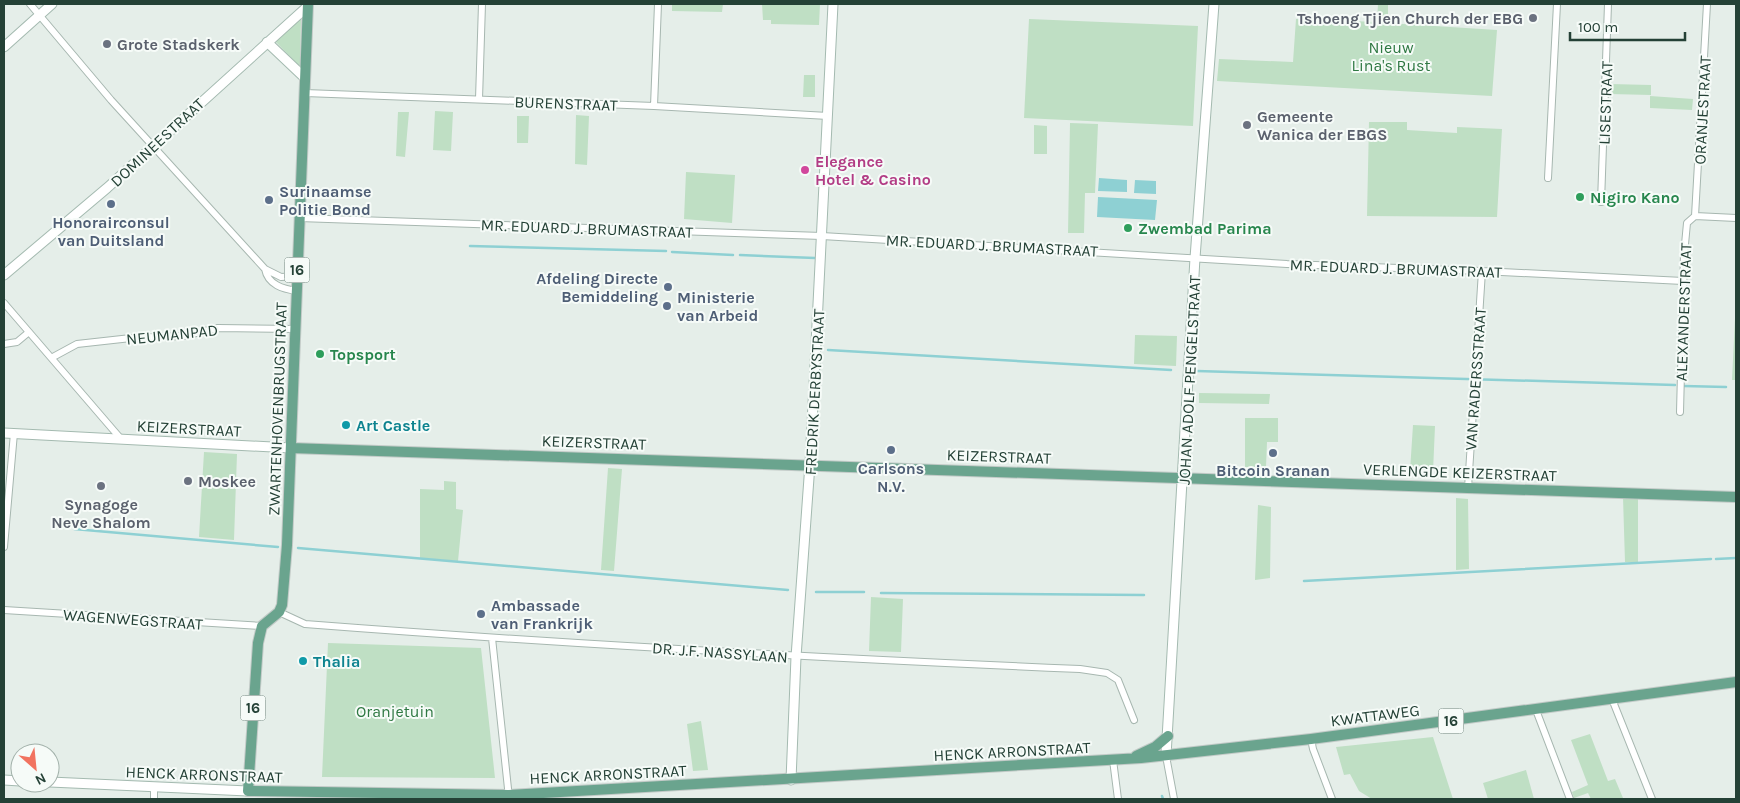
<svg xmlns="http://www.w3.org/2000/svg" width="1740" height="803" viewBox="0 0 1740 803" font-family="Karla,sans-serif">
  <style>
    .green { fill: #bfdfc4 }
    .water { fill: #8ed0d3 }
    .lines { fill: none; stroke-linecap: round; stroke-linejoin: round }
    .stream { stroke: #8ed0d3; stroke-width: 2.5 }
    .street-casing { stroke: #a7b7b0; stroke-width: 8 }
    .secondary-casing { stroke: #a4bab0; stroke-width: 11 }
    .primary-casing { stroke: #c2cac7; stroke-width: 12 }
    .street { stroke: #fff; stroke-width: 6 }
    .secondary { stroke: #fff; stroke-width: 9 }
    .primary { stroke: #6aa48e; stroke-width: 10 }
    .worship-dot { fill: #6b7280; stroke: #f6fbf8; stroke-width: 2 }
    .hotel-dot { fill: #d1479c; stroke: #f6fbf8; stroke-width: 2 }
    .leisure-dot { fill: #2e9e5b; stroke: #f6fbf8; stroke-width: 2 }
    .service-dot { fill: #5c6f8a; stroke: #f6fbf8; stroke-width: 2 }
    .culture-dot { fill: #0f9aa8; stroke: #f6fbf8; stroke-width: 2 }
    .labels { text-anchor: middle; stroke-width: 4; stroke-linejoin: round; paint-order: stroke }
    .shield { fill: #f6fbf8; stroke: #637970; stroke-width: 1 }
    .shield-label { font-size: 15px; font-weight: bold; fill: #244136 }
    .worship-label { font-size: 16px; font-weight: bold; fill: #5b616d; stroke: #f6fbf8; text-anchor: start }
    .park-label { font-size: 16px; fill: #2e7842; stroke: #f6fbf8 }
    .street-label { font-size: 16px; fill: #244136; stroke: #f6fbf8 }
    .hotel-label { font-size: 16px; font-weight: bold; fill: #b23c85; stroke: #f6fbf8; text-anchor: start }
    .service-label { font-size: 16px; font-weight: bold; fill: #4e5e75; stroke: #f6fbf8; text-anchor: start }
    .leisure-label { font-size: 16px; font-weight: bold; fill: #27864d; stroke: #f6fbf8; text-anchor: start }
    .culture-label { font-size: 16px; font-weight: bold; fill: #0d838f; stroke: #f6fbf8; text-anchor: start }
  </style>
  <rect width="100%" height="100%" fill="#e5eee9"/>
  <!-- green -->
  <path class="green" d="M672 4H723L722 12 672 11Z
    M762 4H820L819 25 771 24V20H763Z
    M1378 4H1388V23L1497 30 1492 96 1217 81 1219 59 1293 62 1296 19 1377 22Z
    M301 19 300 67 275 41Z
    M1029 19 1198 26 1193 126 1024 118Z
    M804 75H815V97H803Z
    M1610 84 1651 85V95L1610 94Z
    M1650 96 1693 99 1692 110 1650 108Z
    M435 111 453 112 451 151 433 150Z
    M398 112H409L405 157 396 156Z
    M576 115 589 116 587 165 575 164Z
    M517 116H529L528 143H517Z
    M1369 122H1407V130L1457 133V127L1502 129 1497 217 1367 216Z
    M1070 123 1098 124 1095 193H1085L1084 233H1068Z
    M1034 125 1047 126V154H1034Z
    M686 172 735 175 732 223 684 219Z
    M1735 318H1736V380H1732Z
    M1135 335 1177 336 1176 366 1134 364Z
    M1199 393 1270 394 1269 404 1199 403Z
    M1245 418H1278V442H1267L1266 467H1245Z
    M1413 425 1435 426 1433 472 1410 471Z
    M204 452 237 454 234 540 199 537Z
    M608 468 622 469 614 571 601 570Z
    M444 481 456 482V509L463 510 458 561 420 558V489L444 490Z
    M1623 497 1638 498V562H1625Z
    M1456 498 1468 499 1469 569 1456 570Z
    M1258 505 1271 507 1270 578 1255 580Z
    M871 597 903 599 901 652 869 651Z
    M328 643 481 648 495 778 322 777Z
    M701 721 708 770 693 771 687 724Z
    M1590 734 1608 781 1615 779 1623 798 1591 799 1588 793 1574 798 1572 792 1588 785 1571 740Z
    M1433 737 1453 799H1372L1359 791 1350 774 1344 775 1336 747Z
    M1526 770 1534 799H1488L1483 783Z"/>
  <!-- water -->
  <path class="water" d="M1099 178 1127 180V192L1098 191Z
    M1135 180 1156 181V194L1134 193Z
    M1098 197 1157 200 1155 220 1097 217Z"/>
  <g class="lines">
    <!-- stream -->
    <path class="stream" d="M470 246 666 251
      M672 252 733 255
      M740 255 815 258
      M828 350 1171 370
      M1197 371 1675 385
      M1684 386 1726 387
      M74 529 278 547
      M298 548 788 590
      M1716 559 1736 558
      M1304 581 1711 559
      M816 592H864
      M881 593 1144 595
      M1162 796 1163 799"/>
    <!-- street casing -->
    <g class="street-casing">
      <path id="street" d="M30 4 111 100 265 269C268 285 283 289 297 291
        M305 93 654 106 828 116
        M479 99 482 4
        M654 106 658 4
        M1548 178 1557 4
        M1601 202 1608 4
        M1695 216 1707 4
        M1695 216 1736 218
        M299 218 822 236 1287 264 1482 271 1683 281
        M265 269 281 277 297 276
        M4 303 121 439
        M4 344 17 342 29 332
        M53 357 77 344 131 338 183 336 218 328 296 329
        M1680 412 1684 255 1687 223 1695 216
        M1468 488 1482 271
        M4 547 14 433
        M4 610 262 626
        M279 612 305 624C563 644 821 658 1080 669L1107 673 1118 680 1134 720
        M492 638 509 798
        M1612 699 1652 799
        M1536 710 1570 799
        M1311 739 1313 749 1332 799
        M1166 756 1174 799
        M1113 760 1118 799
        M154 799V788"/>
    </g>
    <!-- secondary casing -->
    <g class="secondary-casing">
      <path id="secondary" d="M267 42 305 78
        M4 47 52 4
        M4 275 107 188 308 6
        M4 433 291 448
        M1166 756 1195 258 1214 4
        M4 780 20 781
        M791 780 796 657 810 464 833 4
        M50 782 248 791"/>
    </g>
    <!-- primary casing -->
    <g class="primary-casing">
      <path id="primary" d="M308 4 287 545 282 605 279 612 262 626 258 643 248 791 509 795 1141 758 1311 739 1736 682
        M291 448 1736 497
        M1136 756 1155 747 1168 736"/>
    </g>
    <!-- street -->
    <use href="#street" class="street"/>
    <!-- secondary -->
    <use href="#secondary" class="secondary"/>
    <!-- primary -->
    <use href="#primary" class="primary"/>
  </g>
  <!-- markers -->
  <g class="worship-dot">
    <circle cx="1533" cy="18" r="5"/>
    <circle cx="107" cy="44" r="5"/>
    <circle cx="1247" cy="125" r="5"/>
    <circle cx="188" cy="481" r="5"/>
    <circle cx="101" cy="486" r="5"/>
  </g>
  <circle class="hotel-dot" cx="805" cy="170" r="5"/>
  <g class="leisure-dot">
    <circle cx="1580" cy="197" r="5"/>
    <circle cx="1128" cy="228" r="5"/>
    <circle cx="320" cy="354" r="5"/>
  </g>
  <g class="service-dot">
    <circle cx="269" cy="200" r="5"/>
    <circle cx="111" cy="204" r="5"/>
    <circle cx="668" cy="287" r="5"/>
    <circle cx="667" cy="306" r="5"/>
    <circle cx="891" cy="450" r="5"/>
    <circle cx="1273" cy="453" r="5"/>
    <circle cx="481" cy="614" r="5"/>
  </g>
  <g class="culture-dot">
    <circle cx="346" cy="425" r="5"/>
    <circle cx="303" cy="661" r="5"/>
  </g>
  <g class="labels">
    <!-- shield labels -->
    <g class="shield">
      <rect x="284.5" y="257.5" width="25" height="25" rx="4"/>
      <rect x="240.5" y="695.5" width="25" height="25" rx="4"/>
      <rect x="1438.5" y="708.5" width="25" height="25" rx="4"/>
    </g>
    <g class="shield-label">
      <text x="297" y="275">16</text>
      <text x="253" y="713">16</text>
      <text x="1451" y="726">16</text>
    </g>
    <!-- worship labels -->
    <g class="worship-label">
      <text x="1523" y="24" text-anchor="end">Tshoeng Tjien Church der EBG</text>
      <text x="117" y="50">Grote Stadskerk</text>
      <text x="1257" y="122">Gemeente<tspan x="1257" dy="18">Wanica der EBGS</tspan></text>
      <text x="198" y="487">Moskee</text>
      <text x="101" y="510" text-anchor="middle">Synagoge<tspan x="101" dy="18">Neve Shalom</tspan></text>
    </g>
    <!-- park labels -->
    <g class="park-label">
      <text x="1391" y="53">Nieuw<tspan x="1391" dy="18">Lina's Rust</tspan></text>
      <text x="395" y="717">Oranjetuin</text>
    </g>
    <!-- street labels -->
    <g class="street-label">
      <text transform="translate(566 103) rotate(2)" y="6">BURENSTRAAT</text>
      <text transform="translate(1605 103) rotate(-88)" y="6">LISESTRAAT</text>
      <text transform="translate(1702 110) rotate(-87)" y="6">ORANJESTRAAT</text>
      <text transform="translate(157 142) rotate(-43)" y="6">DOMINEESTRAAT</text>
      <text transform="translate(587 228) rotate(2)" y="6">MR. EDUARD J. BRUMASTRAAT</text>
      <text transform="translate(992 245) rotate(3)" y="6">MR. EDUARD J. BRUMASTRAAT</text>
      <text transform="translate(1396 268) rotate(2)" y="6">MR. EDUARD J. BRUMASTRAAT</text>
      <text transform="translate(1683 312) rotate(-88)" y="6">ALEXANDERSTRAAT</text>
      <text transform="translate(172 334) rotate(-6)" y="6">NEUMANPAD</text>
      <text transform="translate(1475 379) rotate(-86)" y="6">VAN RADERSSTRAAT</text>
      <text transform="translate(1189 380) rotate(-87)" y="6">JOHAN ADOLF PENGELSTRAAT</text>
      <text transform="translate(814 392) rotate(-87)" y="6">FREDRIK DERBYSTRAAT</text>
      <text transform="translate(277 409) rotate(-88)" y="6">ZWARTENHOVENBRUGSTRAAT</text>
      <text transform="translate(189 428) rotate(3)" y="6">KEIZERSTRAAT</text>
      <text transform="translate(594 442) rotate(2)" y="6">KEIZERSTRAAT</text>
      <text transform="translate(999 456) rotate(2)" y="6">KEIZERSTRAAT</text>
      <text transform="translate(1460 472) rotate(2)" y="6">VERLENGDE KEIZERSTRAAT</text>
      <text transform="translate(133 619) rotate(4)" y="6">WAGENWEGSTRAAT</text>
      <text transform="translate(720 652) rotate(4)" y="6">DR. J.F. NASSYLAAN</text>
      <text transform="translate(1375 715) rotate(-7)" y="6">KWATTAWEG</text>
      <text transform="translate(1012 751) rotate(-3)" y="6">HENCK ARRONSTRAAT</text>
      <text transform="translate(204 774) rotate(2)" y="6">HENCK ARRONSTRAAT</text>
      <text transform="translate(608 774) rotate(-3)" y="6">HENCK ARRONSTRAAT</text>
    </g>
    <!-- hotel labels -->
    <g class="hotel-label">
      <text x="815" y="167">Elegance<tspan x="815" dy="18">Hotel &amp; Casino</tspan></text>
    </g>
    <!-- service labels -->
    <g class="service-label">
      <text x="279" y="197">Surinaamse<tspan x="279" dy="18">Politie Bond</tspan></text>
      <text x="111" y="228" text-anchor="middle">Honorairconsul<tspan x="111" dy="18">van Duitsland</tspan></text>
      <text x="658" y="284" text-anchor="end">Afdeling Directe<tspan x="658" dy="18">Bemiddeling</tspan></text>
      <text x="677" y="303">Ministerie<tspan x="677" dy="18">van Arbeid</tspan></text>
      <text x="891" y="474" text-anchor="middle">Carlsons<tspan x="891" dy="18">N.V.</tspan></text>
      <text x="1273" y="476" text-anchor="middle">Bitcoin Sranan</text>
      <text x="491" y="611">Ambassade<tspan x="491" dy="18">van Frankrijk</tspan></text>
    </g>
    <!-- leisure labels -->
    <g class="leisure-label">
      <text x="1590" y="203">Nigiro Kano</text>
      <text x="1138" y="234">Zwembad Parima</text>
      <text x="330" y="360">Topsport</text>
    </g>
    <!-- culture labels -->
    <g class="culture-label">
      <text x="356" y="431">Art Castle</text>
      <text x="313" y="667">Thalia</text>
    </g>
  </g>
  <!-- border -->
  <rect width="1740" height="803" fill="none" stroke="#244136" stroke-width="10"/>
  <!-- north arrow -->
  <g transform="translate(35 768) rotate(153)"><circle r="24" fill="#f6fbf8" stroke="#a2b1aa"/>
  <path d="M0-4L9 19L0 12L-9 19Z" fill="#f17360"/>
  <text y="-8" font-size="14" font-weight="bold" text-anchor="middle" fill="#244136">N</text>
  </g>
  <!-- scale -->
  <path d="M1570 32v8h115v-8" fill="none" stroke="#244136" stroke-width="2.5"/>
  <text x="1578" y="32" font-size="15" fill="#244136" stroke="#f6fbf8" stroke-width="4" paint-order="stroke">100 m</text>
</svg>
